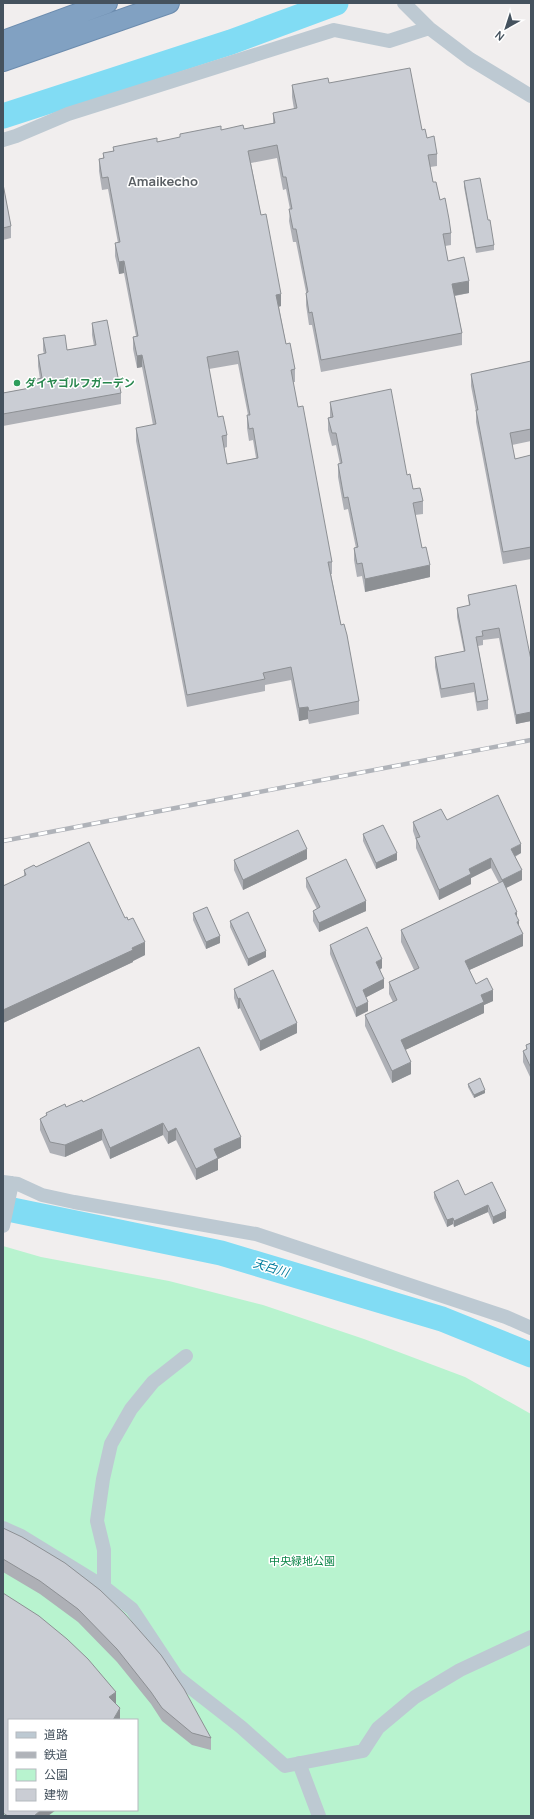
<svg xmlns="http://www.w3.org/2000/svg" width="534" height="1819" viewBox="0 0 534 1819" font-family="Manrope,'Noto Sans JP',sans-serif">
  <style>
    .green { fill: #b8f3cf; fill-rule: evenodd }
    .lines { fill: none; stroke-linecap: round; stroke-linejoin: round }
    .river { stroke: #81dcf4; stroke-width: 25 }
    .highway-casing { stroke: #6c8cae; stroke-width: 22 }
    .minor { stroke: #bdc9d2; stroke-width: 14 }
    .highway { stroke: #81a1c2; stroke-width: 20 }
    .rail-casing { stroke: #b0b3b9; stroke-width: 4.5 }
    .rail { stroke: #fff; stroke-width: 3; stroke-dasharray: 9; stroke-linecap: butt }
    .wall { fill: #aeb0b6; fill-rule: evenodd }
    .shaded-wall { fill: #8d9094 }
    .building { fill: #cacdd4; stroke: #8d9094; fill-rule: evenodd }
    .leisure-dot { fill: #2e9e5b; stroke: #fff; stroke-width: 1.5 }
    .labels { text-anchor: middle; stroke-width: 3; stroke-linejoin: round; paint-order: stroke }
    .leisure-label { font-size: 11px; font-weight: bold; fill: #27864d; stroke: #fff; text-anchor: start }
    .park-label { font-size: 11px; fill: #0e864a; stroke: #fff }
    .water-label { font-size: 12px; font-style: italic; fill: #037c9c; stroke: #fff }
    .quarter-label { font-size: 13px; font-weight: bold; fill: #5a5f64; stroke: #fff }
  </style>
  <rect width="100%" height="100%" fill="#f1eeee"/>
  <!-- green -->
  <path class="green" d="M3 1246 41 1257 169 1281 263 1305 364 1339 465 1377 531 1414V1816H3ZM9 1720H137V1810H9Z"/>
  <g class="lines">
    <!-- river -->
    <path class="river" d="M3 116 231 42 336 3
      M3 1208 221 1253 442 1319 531 1355"/>
    <!-- highway casing -->
    <g class="highway-casing">
      <path id="highway" d="M3 41 107 3
        M3 61 169 3"/>
    </g>
    <!-- minor -->
    <path class="minor" d="M404 3 429 28 470 59 531 96
      M3 140 16 136 68 114 334 30 389 41 429 28
      M3 1182 18 1184 42 1195 74 1202 256 1234 506 1317 531 1328
      M3 1226 12 1183
      M3 1528 21 1536 104 1587 132 1609 177 1677 241 1727 285 1766 363 1751 378 1728 415 1697 460 1670 531 1637
      M104 1587V1550L97 1521 103 1479 111 1444 131 1409 153 1382 186 1356
      M299 1763 319 1816"/>
    <!-- highway -->
    <use href="#highway" class="highway"/>
    <!-- rail casing -->
    <g class="rail-casing">
      <path id="rail" d="M3 841 531 740"/>
    </g>
    <!-- rail -->
    <use href="#rail" class="rail"/>
  </g>
  <!-- wall -->
  <path class="wall" d="M329 83 422 130 437 154V166L430 167 433 182 451 233V245L445 246 448 261 469 293 455 296 462 333V345L321 372 312 325H309L306 305V292L296 242H293L289 221 290 209 286 189 283 190 277 158 251 163 261 215 281 306 279 307 286 344 295 369V382H293L298 407 332 562V574H331L341 625 359 701V714L309 724 308 719 299 721 291 680 265 685V691L187 707 136 441V428L153 425 142 367 137 368 133 349V337L136 336 124 273 119 274 115 256V243H118L108 189 102 190 99 171V159L103 158V153L113 151V147L157 142 180 138V134L221 130 244 129 273 123V113L294 109 292 97V85ZM238 364 248 415H247V428L249 441 253 440 256 458 227 464 224 448 227 447V435L218 417 209 369Z
    M464 181 488 220 494 245V250L476 253 464 187Z
    M3 184 11 226V238L3 240Z
    M92 323 121 393V404L3 426V393L29 388V381L40 379 38 366V355L44 354 43 350V338L67 350 94 346 92 335Z
    M531 361V441L512 445 515 459 531 455V559L503 564 476 422V412L471 386V374Z
    M330 402 407 475 413 489 423 501V514L415 515 422 548 430 577 365 592 362 576 357 577 354 560V548H356L348 509 344 510 338 477V464H340L336 445 332 446 328 430V418L330 417Z
    M468 595 531 660V721L516 724 499 638 483 640V645L478 646 488 700V709L477 711 474 692 441 698 435 667V657L464 652 457 617V608L469 606Z
    M447 820 521 853 515 857 522 880 506 888 517 918 523 946 469 970 476 984 493 1001 484 1005V1013L405 1050 411 1074 392 1083 365 1026V1015L393 1002 389 994V982L414 970 401 942V930L499 883 491 868 471 878V884L439 900 416 848V840L413 831V822Z
    M363 834 397 860 376 869 363 841Z
    M307 859 243 890 234 870V860Z
    M36 867 125 918 145 955 133 961V962L3 1023V886L24 877V870Z
    M306 878 366 911 319 932 313 921V911L317 909 306 887Z
    M193 913 220 943 206 949 193 920Z
    M230 921 266 957 248 966 230 927Z
    M330 945 382 968 380 970 384 988 366 997 368 1011 356 1017 330 954Z
    M234 989 297 1033 260 1051 240 1008 238 1009 234 998Z
    M531 1043V1079L523 1062V1051L526 1050V1045Z
    M199 1047 241 1148 218 1159V1170L196 1180 176 1140 168 1144 163 1135 110 1159 102 1140 65 1157 50 1153 40 1130V1119L46 1116V1113L83 1102Z
    M468 1084 485 1093 474 1098 468 1087Z
    M492 1182 506 1218 493 1224 488 1212 454 1227 453 1224 447 1227 434 1198V1192L465 1195Z
    M3 1528 211 1738V1750L192 1745 162 1721 151 1704 117 1662 78 1622 40 1594 3 1572Z"/>
  <!-- shaded-wall -->
  <path class="shaded-wall" d="M124 261V273L119 274V262Z
    M469 281V293L452 296V284Z
    M281 294V306L276 307V295Z
    M142 355V367L137 368V356Z
    M430 565V577L365 592V579Z
    M308 707V719L299 721V708Z
    M531 712V721L516 724V715Z
    M521 844V853L511 858V849Z
    M307 849V859L243 890V880Z
    M397 853V860L376 869V863Z
    M491 858V868L471 878V884L439 900V890L469 869Z
    M522 870V880L502 890V880Z
    M366 901V911L319 932V923Z
    M517 912V922L519 921V932L515 913Z
    M523 934V946L465 972V961Z
    M220 936V943L206 949V942Z
    M145 942V955L133 961V962L3 1023V1010Z
    M266 951V957L248 966V959Z
    M382 959V968L376 971V962Z
    M384 979V988L363 999V990Z
    M493 990V1001L484 1005V1013L401 1052V1040L481 995Z
    M240 998V1008L238 1009V999Z
    M368 1002V1011L356 1017V1008Z
    M297 1023V1033L260 1051V1041Z
    M411 1062V1074L392 1083V1071Z
    M485 1090V1093L474 1098V1095Z
    M163 1123V1135L110 1159V1148Z
    M176 1128V1140L168 1144V1132Z
    M102 1129V1140L65 1157V1145Z
    M241 1137V1148L218 1159V1170L196 1180V1169L214 1149Z
    M488 1205V1212L454 1227V1221Z
    M506 1211V1218L493 1224V1217Z
    M453 1218V1224L447 1227V1220Z
    M116 1692V1704L109 1697Z
    M120 1708V1720H113Z
    M41 1810H56L48 1816H34Z"/>
  <!-- building -->
  <path class="building" d="M410 68 422 130 425 129 427 138 434 136 437 154 428 155 433 182H436L440 200 445 198 449 219 451 233 443 234 448 261 464 257 469 281 452 284 462 333 321 360 312 312 309 313 306 293 308 292 296 229H293L289 209H292L286 177H283L277 145 248 151 261 215 266 214 281 294 276 295 286 344 290 343 295 369 291 370 298 407 303 406 332 562H328L341 625 344 624 347 635 359 701 309 711 308 707 299 708 291 667 263 673 265 679 187 695 136 428 156 424 142 355 137 356 133 337 138 336 124 261 119 262 115 243 120 242 108 177 102 178 99 159 104 158 103 153 114 151 113 147 157 138V142L180 137V134L221 126V130L243 125 244 129 275 123 273 113 297 108 292 85 328 78 329 83ZM238 351 250 415H247L249 429 253 428 258 458 227 464 222 436 227 435 223 416 218 417 207 357Z
    M480 178 488 220H490L494 245 476 248 464 181Z
    M3 184 11 226 3 228Z
    M107 320 121 393 3 414V393L30 388 29 381 42 378 38 355 46 353 43 338 65 335 67 350 96 345 92 323Z
    M531 361V429L510 433 515 459 531 455V547L503 552 476 410H478L471 374Z
    M391 389 407 475 410 474 413 489 420 488 423 501 413 503 422 548 426 547 430 565 365 579 362 563 357 564 354 548 358 547 348 497 344 498 338 464 342 463 336 433H332L328 418 333 417 330 402Z
    M516 585 531 660V712L516 715 499 628 482 631 483 636 476 637 488 700 477 702 474 683 441 689 435 657 465 651 457 608 470 605 468 595Z
    M498 795 521 844 511 849 522 870 502 880 491 858 469 869 471 874 439 890 416 838 420 837 413 822 441 809 447 820Z
    M383 825 397 853 376 863 363 834Z
    M298 830 307 849 243 880 234 860Z
    M89 842 125 918 127 917 128 920 133 918 145 942 132 948 133 950 3 1010V886L26 875 24 870 34 865 36 867Z
    M346 859 366 901 319 923 313 911 320 907 306 878Z
    M503 881 517 912 515 913 519 921 517 922 523 934 465 961 476 984 487 978 493 990 481 995 484 1002 401 1040 411 1062 392 1071 365 1015 397 1000 389 982 419 968 401 930Z
    M207 907 220 936 206 942 193 913Z
    M248 912 266 951 248 959 230 921Z
    M367 927 382 959 376 962 384 979 363 990 368 1002 356 1008 330 945Z
    M273 970 297 1023 260 1041 240 998 238 999 234 989Z
    M531 1043V1068L523 1051 527 1049 526 1045Z
    M199 1047 241 1137 214 1149 218 1158 196 1169 176 1128 168 1132 163 1123 110 1148 102 1129 65 1145 50 1142 40 1119 47 1115 46 1113 65 1104 66 1107 82 1100 83 1102Z
    M480 1078 485 1090 474 1095 468 1084Z
    M458 1180 465 1195 492 1182 506 1211 493 1217 488 1205 454 1221 453 1218 447 1220 434 1192Z
    M3 1528 22 1537 65 1563 100 1590 125 1614 161 1655 184 1689 211 1738 192 1733 162 1708 151 1692 117 1649 78 1609 40 1581 3 1559Z
    M3 1593 39 1616 67 1639 88 1659 116 1692 109 1697 120 1708 113 1720H9V1810H41L34 1816H8L3 1813Z"/>
  <!-- markers -->
  <circle class="leisure-dot" cx="17" cy="383" r="4"/>
  <g class="labels">
    <!-- leisure labels -->
    <g class="leisure-label">
      <text x="25" y="387">ダイヤゴルフガーデン</text>
    </g>
    <!-- park labels -->
    <g class="park-label">
      <text x="302" y="1565">中央緑地公園</text>
    </g>
    <!-- water labels -->
    <g class="water-label">
      <text transform="translate(271 1268) rotate(17)" y="4">天白川</text>
    </g>
    <!-- quarter labels -->
    <g class="quarter-label">
      <text x="163" y="186">Amaikecho</text>
    </g>
  </g>
  <!-- border -->
  <rect width="534" height="1819" fill="none" stroke="#45525e" stroke-width="8"/>
  <!-- legend -->
  <rect x="8" y="1719" width="130" height="92" fill="#ffffff" stroke="#b5babf"/>
  <rect x="16" y="1732" width="20" height="6" fill="#bdc9d2" stroke="#b5babf"/>
  <text x="44" y="1739" font-size="12" fill="#45525e">道路</text>
  <rect x="16" y="1752" width="20" height="6" fill="#b0b3b9" stroke="#b5babf"/>
  <text x="44" y="1759" font-size="12" fill="#45525e">鉄道</text>
  <rect x="16" y="1769" width="20" height="12" fill="#b8f3cf" stroke="#b5babf"/>
  <text x="44" y="1779" font-size="12" fill="#45525e">公園</text>
  <rect x="16" y="1789" width="20" height="12" fill="#cacdd4" stroke="#b5babf"/>
  <text x="44" y="1799" font-size="12" fill="#45525e">建物</text>
  <!-- north arrow -->
  <g transform="translate(506 28) rotate(219)" stroke="#ffffff" stroke-width="3" paint-order="stroke">
  <path d="M0-3L7 15L0 10L-7 15Z" fill="#45525e"/>
  <text y="-6" font-size="11" font-weight="bold" text-anchor="middle" fill="#45525e">N</text>
  </g>
</svg>
